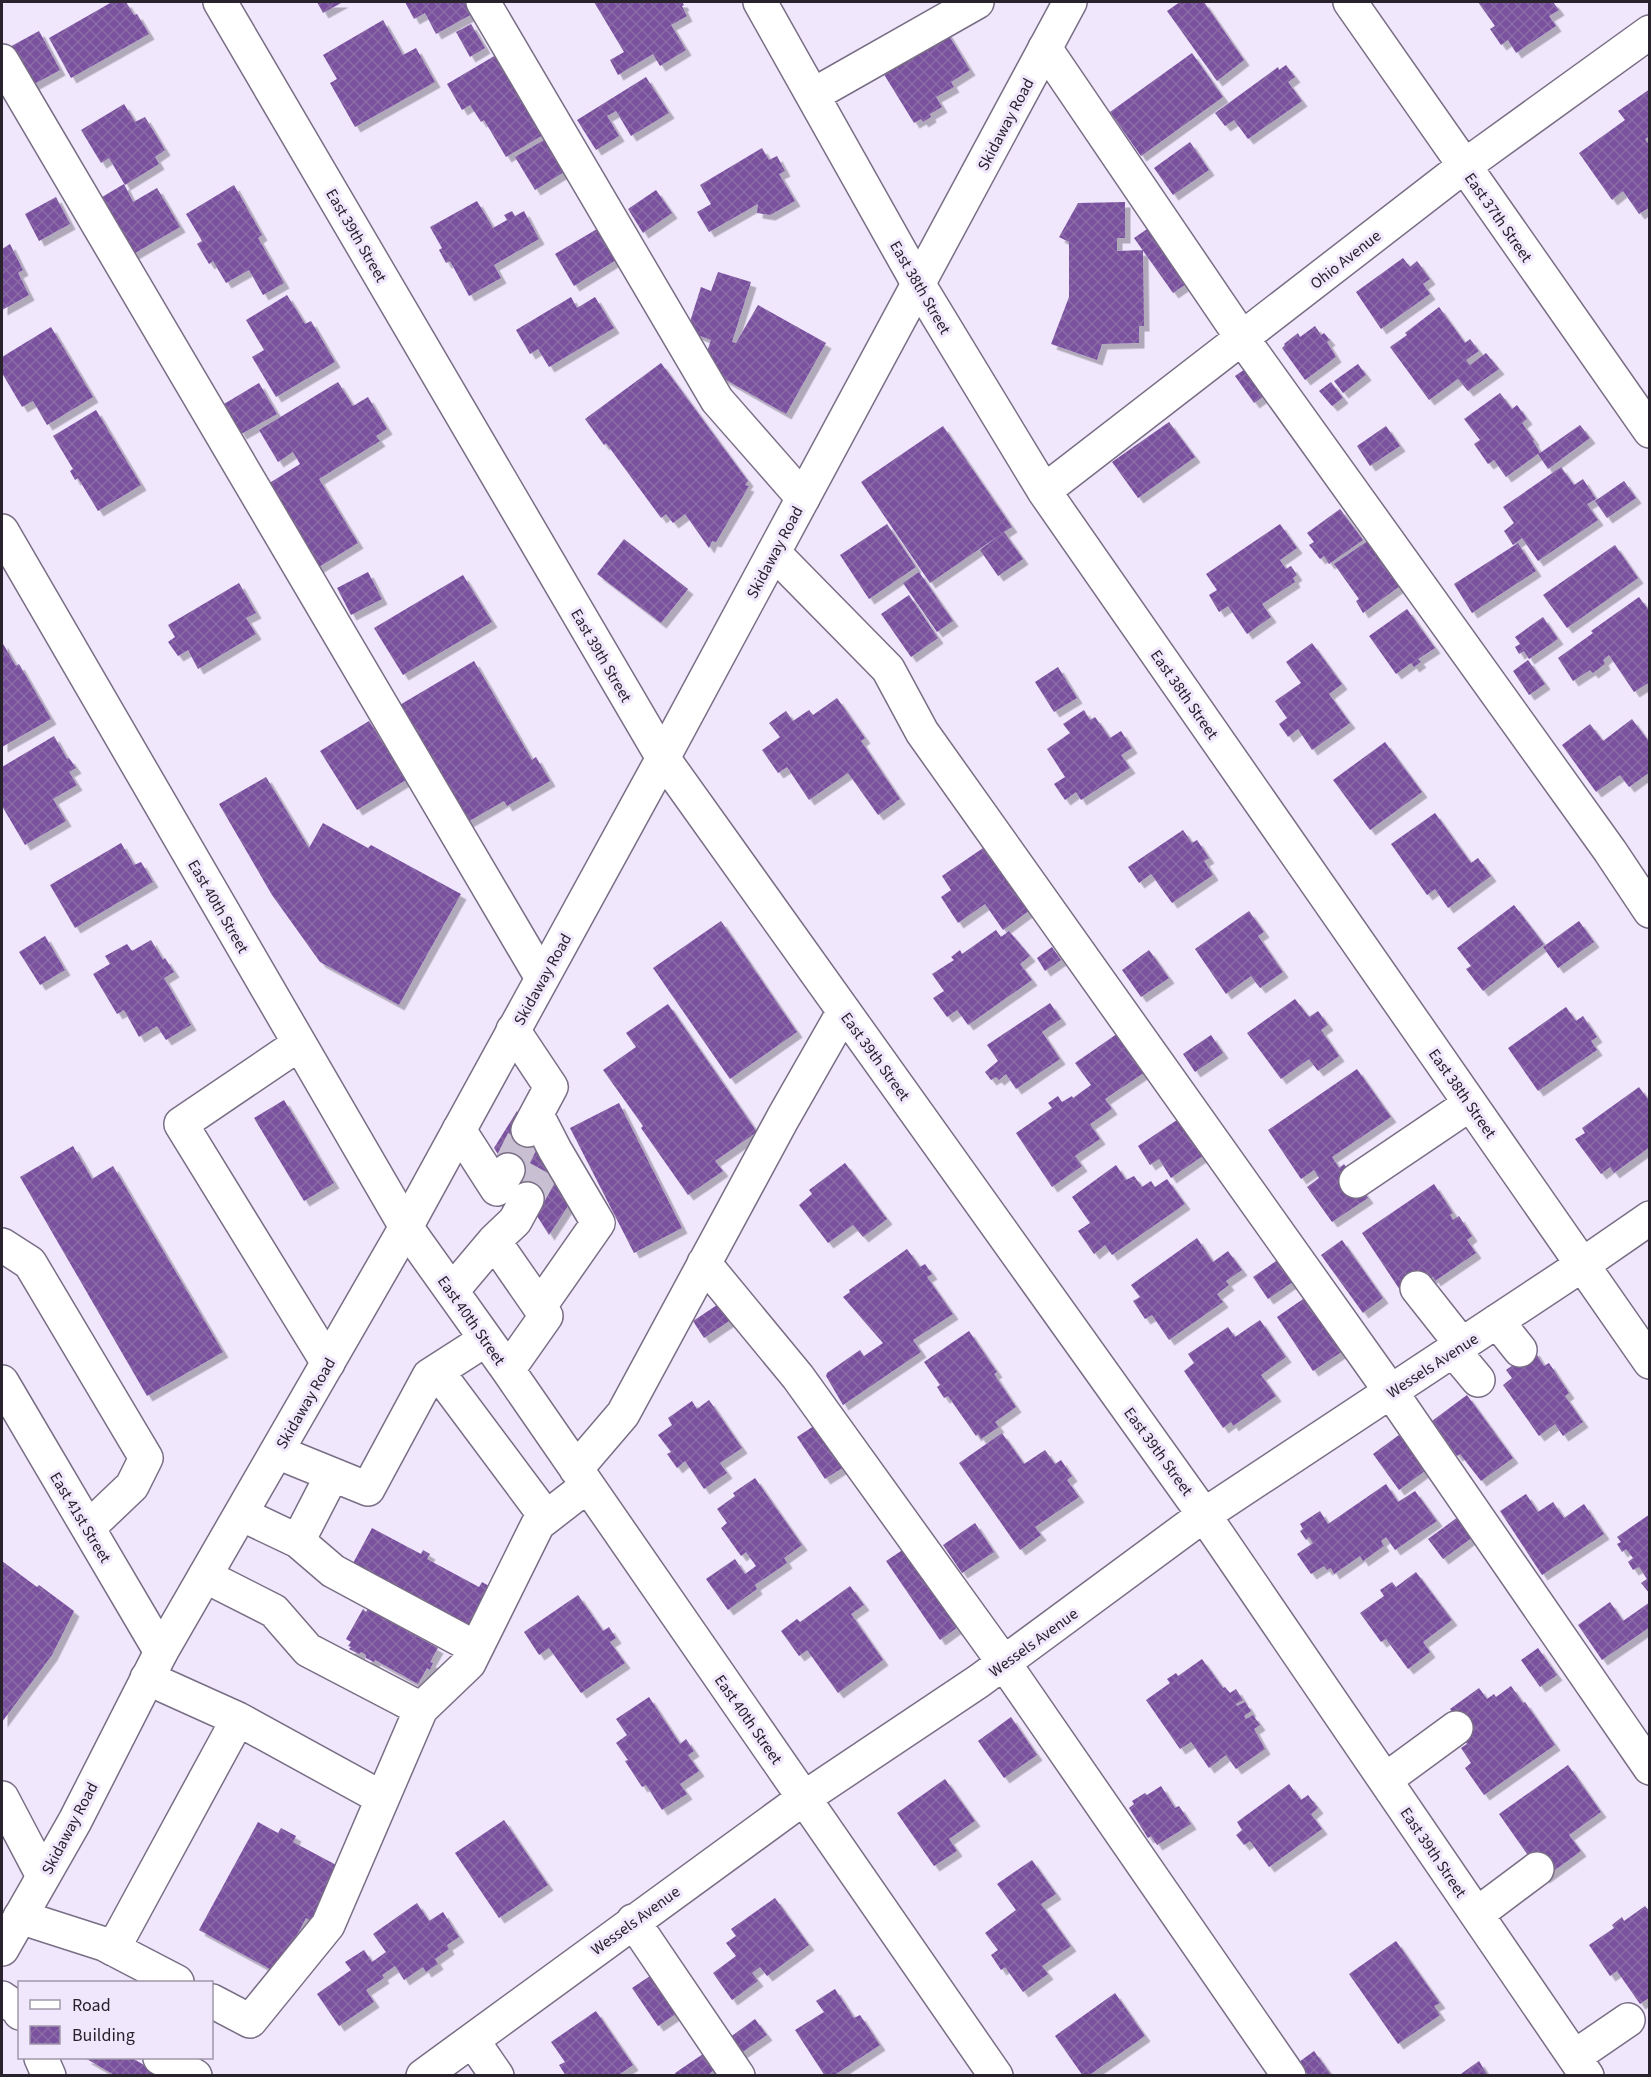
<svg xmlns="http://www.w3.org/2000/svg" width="1651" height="2077" viewBox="0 0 1651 2077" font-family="'Source Sans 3',sans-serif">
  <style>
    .building { fill: url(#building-cross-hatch); filter: url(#shadow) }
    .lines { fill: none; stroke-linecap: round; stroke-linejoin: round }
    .minor-tunnel { stroke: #c8c0d2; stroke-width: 33; stroke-dasharray: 33 16; stroke-linecap: butt }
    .minor-casing { stroke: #796e85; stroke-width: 36 }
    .major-casing { stroke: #796e85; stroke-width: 36 }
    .minor { stroke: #fff; stroke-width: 33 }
    .major { stroke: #fff; stroke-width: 33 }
    .labels { text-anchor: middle; stroke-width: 6; stroke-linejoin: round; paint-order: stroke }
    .street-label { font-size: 16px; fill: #27222c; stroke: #f0e7fc }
  </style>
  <defs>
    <pattern id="building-cross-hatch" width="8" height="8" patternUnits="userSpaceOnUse" patternTransform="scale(1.5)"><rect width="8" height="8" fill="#7a519f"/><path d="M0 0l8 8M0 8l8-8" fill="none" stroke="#8b6ca7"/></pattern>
    <filter id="shadow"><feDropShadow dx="5.5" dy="5.5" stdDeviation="0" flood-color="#0004"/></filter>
  </defs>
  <rect width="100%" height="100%" fill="#f0e7fc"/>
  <!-- building -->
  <path class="building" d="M112 2H126L134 15 137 14 149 34 71 78 49 38Z
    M317 2H343L323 13Z
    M405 2H468L474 13 436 34 425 13 414 19Z
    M594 2H682L684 5 682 6 687 16 671 25 686 50 660 66 653 54 618 75 610 60 624 52Z
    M1180 2H1204L1244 60 1217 81 1167 11Z
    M1478 2H1553L1559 10 1549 16 1556 26 1516 53 1508 40 1501 45 1490 29 1495 26Z
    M383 20 403 55 416 48 435 82 355 127 330 83 337 79 323 55Z
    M471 24 485 48 470 57 456 32Z
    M945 29 970 70 951 82 954 87 936 97 942 107 930 114 931 117 923 122 921 119 914 123 880 68Z
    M39 31 60 70 27 88 6 49Z
    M1192 53 1223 97 1141 156 1110 112Z
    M496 55 543 135 506 157 484 120 481 122 470 105 462 110 447 84Z
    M1286 65 1295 77 1288 82 1302 101 1248 139 1234 120 1225 126 1215 113 1278 67 1279 70Z
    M646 77 669 113 631 136 616 111 607 116 619 136 596 150 577 120Z
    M1650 89V136L1645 139 1650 146V207L1639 214 1623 191 1612 200 1579 153 1625 120 1618 111Z
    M124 104 135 122 145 117 165 150 155 157 159 164 125 185 109 158 101 163 81 130Z
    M549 137 569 169 535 190 515 157Z
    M1190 142 1209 170 1173 195 1154 168Z
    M762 148 769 160 777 156 785 171 779 174 795 201 770 215 757 213 758 204 709 232 697 212 711 204 700 185Z
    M124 184 133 202 157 188 180 227 130 256 97 200Z
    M234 185 262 235 258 238 284 283 263 295 249 270 226 283 213 261 209 264 197 244 202 241 186 214Z
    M656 190 672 213 643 233 628 209Z
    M56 197 70 224 39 241 25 214Z
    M477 201 493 228 507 220 504 215 512 211 515 216 524 211 539 239 494 265 501 278 469 296 450 261 446 263 439 250 442 248 430 227Z
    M1125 202V238H1117V251L1143 250 1144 326H1139V343L1102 344 1097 360 1051 344 1069 297V242L1059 237 1078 203Z
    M602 226 621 257 574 286 555 254Z
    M1150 227 1189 282 1173 293 1134 238Z
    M10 244 23 270 18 273 29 295 2 310V249Z
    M1403 258 1410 267 1417 261 1430 279 1423 284 1430 294 1381 329 1356 292Z
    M718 272 751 282 732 342 736 343 758 305 826 343 786 414 719 376 720 372 703 363 711 340 687 331 701 287 711 291Z
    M287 295 305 324 311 321 335 362 276 397 252 357 264 350 246 320Z
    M571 297 577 308 595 297 614 328 549 367 538 349 530 354 516 330Z
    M1439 307 1465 343 1470 339 1479 351 1466 360 1470 365 1486 353 1499 369 1468 391 1458 379 1429 400 1390 347 1407 335 1405 333Z
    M1315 326 1321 335 1324 333 1330 340 1327 342 1336 357 1305 380 1282 348 1285 345 1284 344 1298 333 1300 337Z
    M51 327 93 397 47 425 33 401 22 407 2 373V357Z
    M661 363 748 481 745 485 749 486 716 542 712 541 709 548 685 514 673 523 666 514 661 518 606 443 604 445 585 419Z
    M1358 364 1366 375 1343 393 1334 381Z
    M1251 365 1270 392 1254 403 1235 376Z
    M338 382 353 406 368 397 387 429 376 436 380 441 319 479 358 543 314 570 263 487 300 464 293 452 278 462 259 430Z
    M1331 382 1343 398 1332 406 1319 391Z
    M259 383 277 414 241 434 224 404Z
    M1500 393 1512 409 1517 405 1527 419 1522 423 1534 440 1533 441 1540 453 1580 425 1590 438 1548 469 1538 454 1506 477 1494 460 1488 464 1474 444 1480 440 1464 419Z
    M96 410 141 485 98 511 78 478 75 480 70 471 73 469 53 436Z
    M1169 422 1195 457 1138 498 1112 462Z
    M943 426 1012 527 1004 532 1023 559 998 576 980 550 1001 534 930 583 861 482Z
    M1386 426 1400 446 1370 466 1357 446Z
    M1561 467 1574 485 1583 479 1596 499 1587 504 1598 520 1538 561 1522 538 1513 545 1504 531 1514 523 1503 507Z
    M1624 481 1636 498 1607 518 1595 501Z
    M1340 509 1363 540 1329 564 1324 556 1320 559 1309 545 1314 542 1307 533Z
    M887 524 916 567 869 599 840 555Z
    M1280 524 1297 548 1280 560 1286 569 1291 566 1297 575 1293 578 1295 582 1262 604 1271 617 1247 634 1228 606 1219 612 1209 595 1217 590 1206 574Z
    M624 539 688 589 661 623 597 574Z
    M1369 540 1400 586 1363 613 1356 601 1359 599 1334 564Z
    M1518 543 1536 571 1472 613 1454 584Z
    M1615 545 1638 578 1567 628 1543 595Z
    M368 572 382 599 351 615 337 588Z
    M919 572 953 621 937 632 903 583Z
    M463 575 492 622 403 675 374 628Z
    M239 583 256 613 246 618 256 634 198 669 188 650 178 656 168 642 175 637 168 625Z
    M909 595 938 638 911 657 881 614Z
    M1639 597 1650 612V682L1634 692 1609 655 1603 660 1605 664 1593 673 1590 670 1573 681 1558 658 1593 633 1591 631Z
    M1407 609 1435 648 1418 659 1421 662 1414 667 1411 663 1396 674 1369 636Z
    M1543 617 1558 639 1529 659 1524 651 1519 654 1515 647 1520 644 1515 637Z
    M2 642 16 666 19 664 51 719 2 747Z
    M1312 643 1342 684 1329 694 1350 723 1312 750 1298 729 1288 737 1279 724 1287 718 1275 701 1301 683 1286 662Z
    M1528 660 1545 684 1529 695 1513 671Z
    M474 661 532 760 536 757 550 781 507 806 504 801 466 823 398 706Z
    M1058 667 1077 698 1054 712 1035 682Z
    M837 698 865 738 861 741 900 799 878 815 848 773 809 800 787 767 778 773 762 750 780 737 769 723 786 711 793 721 809 710 813 715Z
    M1084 710 1090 720 1095 717 1110 738 1121 731 1132 748 1121 755 1130 768 1081 800 1076 792 1065 800 1054 784 1065 777 1047 749 1070 733 1063 724Z
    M1632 719 1650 743V772L1629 787 1620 775 1596 792 1562 745 1590 724 1603 741Z
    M369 721 406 780 357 810 320 751Z
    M54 736 67 759 69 758 76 768 69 772 77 785 53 799 66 821 25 845 2 806V767Z
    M1385 742 1422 792 1370 830 1333 780Z
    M266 777 309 848 323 823 368 848 371 845 461 894 399 1005 320 962 272 895 219 804Z
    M1435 813 1471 863 1478 858 1491 876 1448 908 1435 889 1427 895 1391 844Z
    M1183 830 1192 843 1197 840 1209 858 1204 861 1213 875 1172 903 1151 874 1139 883 1128 867Z
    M121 843 134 865 141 862 153 882 75 928 50 885Z
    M986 846 1030 910 1003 930 985 904 958 923 941 897 951 890 942 876Z
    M1514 905 1544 944 1483 991 1466 969 1471 966 1457 948Z
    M1249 911 1264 932 1258 936 1283 972 1260 988 1251 976 1226 994 1195 949Z
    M721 921 797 1032 730 1079 653 968Z
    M1579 921 1594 942 1558 968 1543 947Z
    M996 930 1001 937 1009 931 1030 956 1020 964 1032 980 968 1025 957 1010 947 1017 933 998 944 991 932 974 954 960 951 957 960 950 962 954Z
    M45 936 65 970 40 985 19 952Z
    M151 940 163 960 165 958 174 972 164 978 191 1025 166 1040 157 1026 139 1037 124 1010 117 1014 93 974 110 964 105 956 127 944 132 951Z
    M1052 947 1061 960 1045 971 1037 958Z
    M1149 950 1169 978 1141 997 1122 970Z
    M1295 999 1309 1017 1318 1011 1328 1025 1321 1030 1339 1056 1318 1071 1309 1059 1281 1079 1247 1033Z
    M1050 1003 1061 1019 1042 1032 1060 1059 1016 1089 1006 1074 999 1080 996 1077 991 1080 985 1072 998 1061 987 1045Z
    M668 1004 757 1132 715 1161 723 1171 688 1195 641 1128 643 1126 603 1070 636 1047 626 1033Z
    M1566 1007 1576 1021 1583 1016 1597 1037 1591 1041 1597 1050 1538 1091 1508 1048Z
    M1121 1031 1148 1070 1105 1099 1112 1109 1090 1124 1100 1139 1075 1156 1082 1166 1052 1187 1016 1133 1052 1108 1048 1103 1058 1096 1062 1102 1072 1096 1073 1098 1091 1085 1075 1063Z
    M1211 1035 1223 1053 1195 1072 1183 1054Z
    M1357 1069 1391 1117 1332 1157 1339 1168 1344 1164 1368 1198 1332 1222 1307 1187 1319 1178 1314 1170 1301 1179 1268 1130Z
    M1639 1087 1650 1102V1147L1614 1173 1610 1167 1601 1174 1575 1139 1585 1133 1582 1128Z
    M284 1100 334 1183 304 1201 254 1118Z
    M619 1103 682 1228 634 1253 570 1128Z
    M517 1111 570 1203 549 1235 494 1148Z
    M1183 1116 1204 1155 1171 1178 1159 1159 1150 1165 1138 1146Z
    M73 1146 92 1179 113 1166 223 1352 147 1396 20 1177Z
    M845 1163 887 1219 863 1237 853 1225 828 1243 799 1205 812 1194 809 1190Z
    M1116 1165 1126 1180 1134 1176 1142 1187 1151 1181 1155 1187 1167 1179 1185 1204 1112 1255 1105 1245 1094 1254 1078 1231 1090 1223 1072 1197Z
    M1434 1184 1453 1213 1450 1215 1453 1220 1459 1216 1472 1236 1467 1240 1476 1253 1435 1281 1433 1277 1404 1296 1362 1233Z
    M1197 1238 1213 1262 1228 1251 1242 1270 1226 1281 1229 1285 1217 1294 1223 1302 1169 1340 1152 1315 1145 1319 1133 1301 1140 1297 1131 1285Z
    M1342 1240 1383 1298 1363 1313 1321 1255Z
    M907 1249 920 1267 925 1264 932 1274 927 1277 953 1314 913 1340 921 1352 918 1354 843 1405 826 1376 827 1373 860 1350 864 1356 883 1343 843 1297 850 1292 849 1290Z
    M1282 1257 1297 1279 1268 1299 1253 1277Z
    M729 1297 741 1313 704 1338 693 1321Z
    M1306 1297 1343 1351 1313 1371 1277 1317Z
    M1260 1320 1286 1357 1261 1375 1276 1396 1233 1426 1231 1422 1223 1428 1184 1371 1194 1363 1188 1354 1228 1327 1235 1337Z
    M969 1331 997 1372 994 1374 1016 1407 995 1422 999 1427 981 1439 978 1434 976 1436 948 1396 944 1398 937 1387 940 1385 924 1362Z
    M1534 1350 1544 1366 1549 1363 1569 1393 1565 1396 1583 1422 1563 1436 1555 1424 1539 1436 1503 1385 1512 1378 1506 1370Z
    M1467 1395 1513 1458 1481 1481 1460 1454 1457 1456 1432 1421Z
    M709 1400 742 1448 720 1463 727 1473 704 1489 685 1461 677 1468 667 1454 671 1452 658 1435 672 1425 668 1418 692 1401 697 1409Z
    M820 1422 847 1465 825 1479 797 1437Z
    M1403 1432 1429 1468 1399 1490 1373 1454Z
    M1002 1433 1024 1464 1045 1450 1055 1464 1061 1460 1072 1476 1067 1480 1079 1497 1035 1527 1041 1535 1020 1550 959 1463Z
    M755 1478 802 1545 784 1558 787 1563 755 1585 757 1589 728 1610 706 1579 735 1559 745 1574 756 1566 746 1552 741 1556 721 1528 727 1523 717 1509 735 1496 733 1493Z
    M1386 1484 1398 1502 1415 1491 1437 1521 1395 1550 1386 1537 1381 1541 1384 1546 1363 1561 1360 1556 1334 1574 1331 1568 1327 1570 1324 1566 1311 1574 1297 1554 1313 1543 1309 1537 1306 1540 1300 1531 1303 1529 1300 1524 1320 1511 1328 1524Z
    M1526 1494 1538 1512 1553 1502 1564 1518 1584 1504 1604 1534 1542 1575 1500 1511Z
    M1650 1514V1594L1641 1583 1647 1579 1639 1567 1633 1570 1628 1562 1633 1558 1626 1549 1622 1552 1617 1544 1621 1542 1617 1537Z
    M1458 1517 1473 1537 1443 1559 1428 1539Z
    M975 1523 994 1552 962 1573 943 1545Z
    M372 1528 421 1554 423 1550 430 1554 427 1559 479 1587 482 1582 489 1586 486 1591 495 1597 475 1634 351 1567Z
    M904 1549 958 1627 940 1640 886 1561Z
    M2 1561 37 1587 39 1585 74 1611 52 1655 2 1722Z
    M1416 1572 1452 1620 1423 1642 1430 1652 1408 1669 1386 1639 1381 1642 1360 1613 1384 1596 1380 1590 1392 1582 1396 1587Z
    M850 1586 864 1605 851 1614 883 1660 838 1693 807 1650 799 1656 781 1631 797 1619 800 1622Z
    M578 1595 603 1631 609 1627 616 1638 610 1642 625 1663 581 1693 549 1648 539 1655 524 1632Z
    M1610 1602 1623 1621 1650 1602V1627L1602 1660 1578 1625Z
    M363 1609 366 1612 368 1609 382 1612 380 1616 438 1648 430 1662 433 1663 430 1670 427 1668 418 1684 375 1660 374 1662 366 1658V1655L361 1652 359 1654 349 1649 351 1647 348 1646 351 1642 346 1639Z
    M1538 1648 1557 1675 1540 1687 1521 1660Z
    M1202 1659 1223 1688 1225 1687 1230 1693 1236 1689 1243 1700 1236 1704 1237 1706 1245 1702 1251 1711 1244 1716 1246 1719 1253 1715 1260 1725 1254 1729 1265 1749 1236 1769 1226 1755 1209 1768 1191 1742 1180 1749 1146 1700 1170 1683 1167 1679 1176 1673 1178 1676Z
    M1511 1686 1523 1703 1525 1702 1555 1745 1484 1795 1465 1768 1471 1763 1461 1748 1467 1744 1453 1723 1458 1720 1450 1709 1479 1688 1487 1699 1494 1694 1496 1697Z
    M649 1697 680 1744 686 1739 694 1751 688 1755 699 1771 680 1784 687 1794 662 1810 646 1785 642 1787 625 1761 628 1760 616 1743 627 1735 616 1719Z
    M1011 1717 1037 1755 1004 1778 978 1741Z
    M1568 1765 1601 1812 1569 1835 1581 1851 1544 1878 1499 1814Z
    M945 1779 975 1821 949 1839 957 1851 934 1866 897 1813Z
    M1289 1784 1301 1800 1308 1795 1318 1808 1311 1814 1322 1829 1269 1867 1250 1841 1244 1845 1236 1835 1242 1830 1237 1822Z
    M1161 1786 1175 1808 1179 1806 1191 1824 1157 1845 1151 1836 1148 1838 1129 1808 1134 1804 1132 1801 1145 1793 1147 1795Z
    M504 1820 548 1885 499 1918 455 1853Z
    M258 1822 278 1833 281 1828 296 1836 293 1842 340 1867 315 1923 306 1918 277 1973 199 1930Z
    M1032 1860 1056 1894 1041 1904 1071 1946 1042 1966 1048 1974 1023 1992 1005 1967 1001 1970 991 1955 998 1950 985 1933 1016 1910 997 1884Z
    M775 1898 809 1945 767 1976 760 1967 752 1973 758 1981 732 2000 713 1973 736 1956 726 1943 736 1936 731 1929Z
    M417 1903 429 1921 443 1912 459 1937 447 1945 449 1949 435 1959 438 1964 426 1972 423 1967 404 1980 395 1966 382 1975 384 1978 366 1990 374 2002 339 2026 317 1994 351 1970 345 1962 364 1950 372 1962 386 1952 373 1934Z
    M1645 1906 1650 1912V1997L1640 2004 1617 1971 1610 1976 1589 1945 1614 1928 1612 1925 1622 1917 1624 1921Z
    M1396 1941 1440 2003 1434 2006 1440 2015 1398 2044 1349 1974Z
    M650 1976 676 2014 658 2026 632 1988Z
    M835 1989 854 2018 860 2015 880 2045 833 2076H825L795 2030 824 2012 816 2001Z
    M1115 1993 1145 2036 1088 2076H1083L1055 2036Z
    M596 2011 633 2065 617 2076H566L559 2065 565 2062 551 2042Z
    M755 2019 767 2035 740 2054 729 2038Z
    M1314 2051 1332 2076H1309L1299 2062Z
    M703 2054 714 2070 707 2076H676L675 2073Z
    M85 2058H132L163 2076H116Z
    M1479 2061 1488 2076H1458Z"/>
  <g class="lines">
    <!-- minor-tunnel -->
    <path class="minor-tunnel" d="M508 1170 528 1130
      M527 1199 547 1163"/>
    <!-- minor casing -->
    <g class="minor-casing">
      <path id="minor" d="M220 2 663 758 1204 1515 1587 2076
        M483 2 717 400 803 498
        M760 2 919 285 1044 491 1650 1362
        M1350 2 1650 431
        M1045 48 1242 338 1610 851 1650 911
        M2 61 542 978
        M813 95 977 2
        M1044 491 1463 167 1650 32
        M2 531 406 1227 508 1370 996 2076
        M774 553 888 669 922 732 1391 1392 1650 1768
        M513 1030 551 1087 528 1130
        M299 1044 181 1124 328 1363
        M537 1115 555 1150 598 1223 540 1306
        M459 1130 497 1189 508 1170
        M1356 1181 1470 1104
        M494 1241 515 1221 527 1199
        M2 1245 30 1263 146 1458 132 1486 88 1528
        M704 1263 798 1377 1004 1663 1289 2076
        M1417 1288 1462 1345
        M452 1291 494 1241 546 1316 508 1370
        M1497 1321 1520 1350
        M1453 1350 1478 1380
        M437 1371 546 1517
        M2 1382 161 1652
        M277 1452 368 1489 429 1376 485 1340
        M576 1469 623 1414 783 1118 844 1011
        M241 1514 298 1541 332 1475
        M298 1541 333 1571 476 1648
        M205 1576 274 1611 308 1650 421 1709 469 1663 538 1524 587 1486
        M238 1719 382 1798
        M1385 1780 1456 1728
        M2 1798 43 1876
        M1477 1914 1537 1869
        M20 1917 104 1944 177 1982
        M633 1921 738 2076
        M113 1949 238 1719 147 1678
        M2 1998 18 2009 20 2013
        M212 2001 250 2021 328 1925 421 1709
        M473 2041 497 2076
        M1574 2057 1628 2020
        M41 2058 49 2076
        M160 2058 195 2076
        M423 2076 804 1798 979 1681 1204 1515 1582 1265 1650 1218"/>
    </g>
    <!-- major casing -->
    <g class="major-casing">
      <path id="major" d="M2 1949 75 1821 161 1652 406 1227 663 758 1070 2"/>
    </g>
    <!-- minor -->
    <use href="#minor" class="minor"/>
    <!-- major -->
    <use href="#major" class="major"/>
  </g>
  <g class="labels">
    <!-- street labels -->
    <g class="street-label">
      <text transform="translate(1005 124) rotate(-62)" y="6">Skidaway Road</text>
      <text transform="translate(1499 217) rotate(55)" y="6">East 37th Street</text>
      <text transform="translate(357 235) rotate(60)" y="6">East 39th Street</text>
      <text transform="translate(1345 259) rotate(-38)" y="6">Ohio Avenue</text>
      <text transform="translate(921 287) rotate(60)" y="6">East 38th Street</text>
      <text transform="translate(774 552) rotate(-62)" y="6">Skidaway Road</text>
      <text transform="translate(602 655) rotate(60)" y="6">East 39th Street</text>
      <text transform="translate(1185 694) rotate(55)" y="6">East 38th Street</text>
      <text transform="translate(219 906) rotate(60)" y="6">East 40th Street</text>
      <text transform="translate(542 979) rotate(-61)" y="6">Skidaway Road</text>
      <text transform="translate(876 1056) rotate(54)" y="6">East 39th Street</text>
      <text transform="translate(1463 1093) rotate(55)" y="6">East 38th Street</text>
      <text transform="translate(472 1320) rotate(55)" y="6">East 40th Street</text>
      <text transform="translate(1432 1365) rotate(-33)" y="6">Wessels Avenue</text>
      <text transform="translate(305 1403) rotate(-60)" y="6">Skidaway Road</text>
      <text transform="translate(1159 1451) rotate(54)" y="6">East 39th Street</text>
      <text transform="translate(81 1517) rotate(59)" y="6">East 41st Street</text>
      <text transform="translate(1033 1642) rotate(-36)" y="6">Wessels Avenue</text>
      <text transform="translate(749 1719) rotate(55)" y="6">East 40th Street</text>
      <text transform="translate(69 1828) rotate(-62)" y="6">Skidaway Road</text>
      <text transform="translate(1434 1852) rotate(56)" y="6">East 39th Street</text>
      <text transform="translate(635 1920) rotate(-36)" y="6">Wessels Avenue</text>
    </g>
  </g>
  <!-- border -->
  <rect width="1651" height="2077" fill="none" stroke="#27222c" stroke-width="6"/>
  <!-- legend -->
  <rect x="18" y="1981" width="195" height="78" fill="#f0e7fc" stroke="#a098a9" stroke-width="1.5"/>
  <rect x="30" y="2000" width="30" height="9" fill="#ffffff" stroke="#a098a9" stroke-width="1.5"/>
  <text x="72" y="2011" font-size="18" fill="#27222c">Road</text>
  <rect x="30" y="2026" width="30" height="18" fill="url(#building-cross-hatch)" stroke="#a098a9" stroke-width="1.5"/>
  <text x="72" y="2041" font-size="18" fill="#27222c">Building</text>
</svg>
